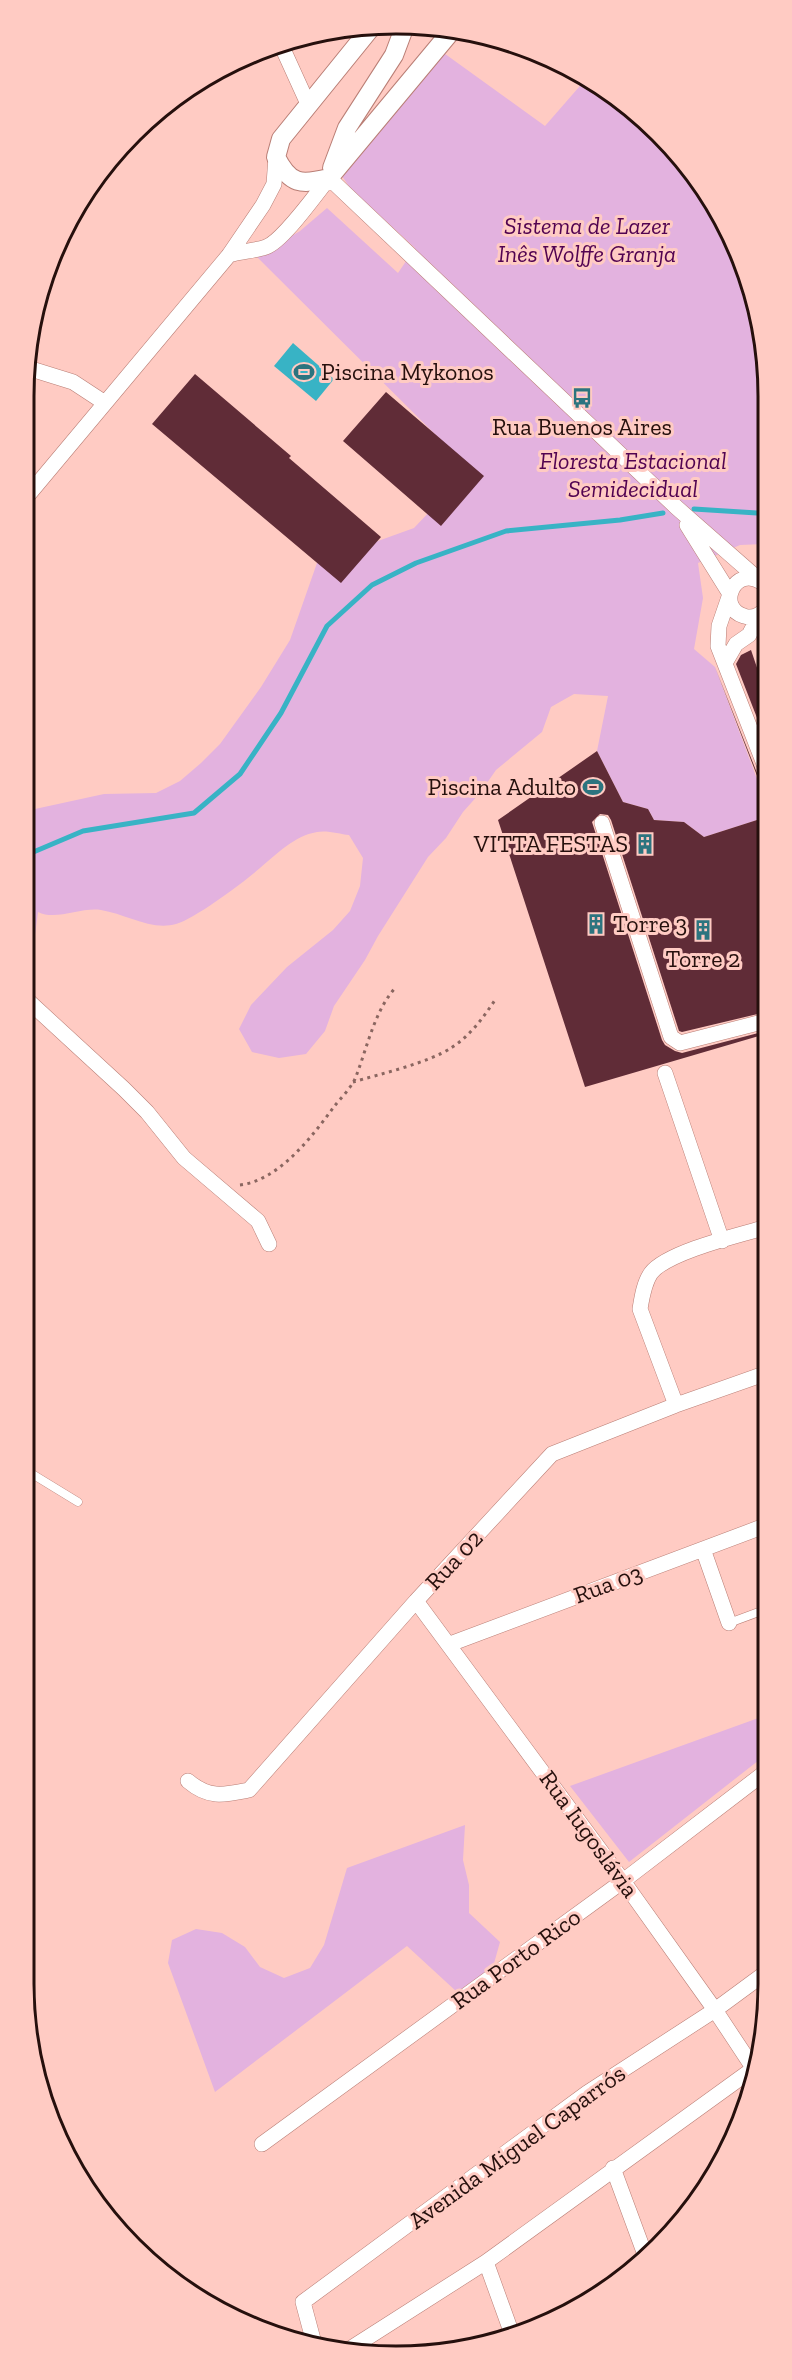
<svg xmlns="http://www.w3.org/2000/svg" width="792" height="2380" viewBox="0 0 792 2380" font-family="'Zilla Slab',serif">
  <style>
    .green { fill: #e3b2df }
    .water { fill: #38b3c5 }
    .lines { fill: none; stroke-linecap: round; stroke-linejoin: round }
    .stream { stroke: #38b3c5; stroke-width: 5 }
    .building { fill: #602c37 }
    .service-casing { stroke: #b97e75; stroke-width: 9 }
    .minor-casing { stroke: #b97e75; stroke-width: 16 }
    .tertiary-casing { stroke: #b97e75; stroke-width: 20 }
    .path { stroke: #8a6660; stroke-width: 3; stroke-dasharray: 3 4.5; stroke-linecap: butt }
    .service { stroke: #fff; stroke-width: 8 }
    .minor { stroke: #fff; stroke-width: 15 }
    .tertiary { stroke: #fff; stroke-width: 18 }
    .labels { text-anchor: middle; stroke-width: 6; stroke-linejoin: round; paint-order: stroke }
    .park-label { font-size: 24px; font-style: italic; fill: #520351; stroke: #ffcbc3 }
    .poi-label { font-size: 24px; fill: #26100d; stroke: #ffcbc3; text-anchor: start }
    .street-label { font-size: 24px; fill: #26100d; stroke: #ffcbc3 }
    .rim { fill: none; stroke: #26100d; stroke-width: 3 }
  </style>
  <rect width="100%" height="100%" fill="#ffcbc3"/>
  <!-- green -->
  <path class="green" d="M441 51 545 126 586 79 602 87 676 151 740 253 765 348V544L740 545 698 563 703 598 694 649 715 667 766 803V817L704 837 684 822 654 820 648 809 623 802 597 751 608 696 574 694 551 707 542 732 496 770 480 793 463 812 446 838 428 857 378 936 365 960 334 1006 325 1031 306 1054 279 1058 252 1052 239 1029 251 1005 287 967 333 930 350 911 360 886 363 858 349 835C340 834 327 830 317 832 294 836 277 854 260 868 244 882 196 918 176 924 151 931 126 914 101 910 81 907 56 921 38 912L33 950 24 973V813L35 809 104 794 156 793 180 781 201 763 220 744 261 687 290 640 317 563 414 528 470 469 257 257 300 231 327 208 398 273 415 248 350 188 340 173Z
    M767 1715 768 1753 629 1862 570 1786Z
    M465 1825 463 1860 469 1885V1913L500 1942 493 1967 457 1992 407 1946 215 2092 168 1963 172 1940 196 1929 222 1933 245 1947 260 1967 284 1978 310 1968 324 1945 347 1868Z"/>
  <!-- water -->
  <path class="water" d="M293 343 334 379 316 401 274 366Z"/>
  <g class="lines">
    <!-- stream -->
    <path class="stream" d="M694 509 757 513 765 511
      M24 856 83 831 194 813 240 774 281 713 327 626 372 585 416 563 506 531 620 520 663 513"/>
  </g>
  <!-- building -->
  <path class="building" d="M195 374 291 456 289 458 381 537 341 583 152 424Z
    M386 392 484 476 441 526 343 441Z
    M751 650 766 694V741L736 664 741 655Z
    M715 667 757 773 766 779V799Z
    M597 751 623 802 648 809 654 820 684 822 704 837 766 817V1012L682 1032 679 1031 611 820 608 815 600 814 592 822 662 1040 665 1045 675 1051 682 1053 766 1031V1034L585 1087 498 820Z"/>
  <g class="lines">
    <!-- service casing -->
    <g class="service-casing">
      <path id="service" d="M24 1469 78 1502
        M729 1623 767 1609"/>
    </g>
    <!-- minor casing -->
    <g class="minor-casing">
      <path id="minor" d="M283 49 308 104
        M229 255C241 251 255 251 266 247 283 241 316 194 329 178L676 507 765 585
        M28 368 73 382 105 403
        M24 500 229 255 263 205 274 184 276 157
        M687 525 730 594 719 626 718 646 766 769
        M761 582C734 565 716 608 744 616 753 619 760 615 765 609
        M725 663 736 644 749 635 760 614 765 615
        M602 823 671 1037 680 1043 766 1021
        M24 997 124 1089 147 1112 184 1158 258 1221 269 1244
        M665 1073 722 1241
        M676 1405 640 1309C642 1297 644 1283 651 1273 667 1252 739 1235 767 1227
        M703 1549 729 1623
        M416 1601 623 1881 715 2010 756 2072
        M450 1644 767 1525
        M188 1781C209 1799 224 1795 249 1790L416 1601 552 1454 676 1405 767 1373
        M262 2144 623 1881 768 1770
        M613 2168 644 2252
        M486 2262 512 2334
        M314 2343 303 2302 587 2093 715 2010 768 1971
        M345 2352 486 2262 757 2066"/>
    </g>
    <!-- tertiary casing -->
    <g class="tertiary-casing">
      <path id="tertiary" d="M370 29 281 139 276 157C290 185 301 185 329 178L449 34
        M332 168 347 128 394 55 403 31"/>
    </g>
    <!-- path -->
    <path class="path" d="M353 1082C380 1074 428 1063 451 1048 470 1036 483 1018 495 1000
      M240 1185C279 1180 311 1138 333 1108 340 1099 350 1089 355 1079 367 1049 374 1011 396 987"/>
    <!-- service -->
    <use href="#service" class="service"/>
    <!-- minor -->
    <use href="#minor" class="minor"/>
    <!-- tertiary -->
    <use href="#tertiary" class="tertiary"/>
  </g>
  <!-- icons -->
  <defs>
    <g id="stadium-bare" transform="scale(1.62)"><path d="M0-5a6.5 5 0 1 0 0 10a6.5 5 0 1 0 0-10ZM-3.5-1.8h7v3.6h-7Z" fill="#2c747f" stroke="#ffcbc3" stroke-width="2.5" paint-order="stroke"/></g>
    <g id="bus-bare" transform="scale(1.62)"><path d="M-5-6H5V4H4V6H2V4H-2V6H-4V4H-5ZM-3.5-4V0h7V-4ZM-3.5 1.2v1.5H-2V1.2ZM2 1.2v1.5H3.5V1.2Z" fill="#2c747f" stroke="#ffcbc3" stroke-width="2.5" paint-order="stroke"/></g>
    <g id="building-bare" transform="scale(1.62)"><path d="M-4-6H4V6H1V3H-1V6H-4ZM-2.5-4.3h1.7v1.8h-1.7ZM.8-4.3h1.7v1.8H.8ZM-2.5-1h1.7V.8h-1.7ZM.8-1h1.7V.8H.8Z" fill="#2c747f" stroke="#ffcbc3" stroke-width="2.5" paint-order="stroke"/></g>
  </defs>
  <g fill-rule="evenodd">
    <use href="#stadium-bare" x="304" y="372"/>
    <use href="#bus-bare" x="582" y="398"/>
    <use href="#stadium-bare" x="593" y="787"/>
    <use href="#building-bare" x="645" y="844"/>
    <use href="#building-bare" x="596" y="924"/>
    <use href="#building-bare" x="703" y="930"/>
  </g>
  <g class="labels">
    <!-- park labels -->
    <g class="park-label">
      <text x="587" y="234">Sistema de Lazer<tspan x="587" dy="28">Inês Wolffe Granja</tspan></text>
      <text x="633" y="469">Floresta Estacional<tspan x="633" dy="28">Semidecidual</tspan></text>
    </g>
    <!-- poi labels -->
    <g class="poi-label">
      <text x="321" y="380">Piscina Mykonos</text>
      <text x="582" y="435" text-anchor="middle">Rua Buenos Aires</text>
      <text x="576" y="795" text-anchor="end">Piscina Adulto</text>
      <text x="628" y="852" text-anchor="end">VITTA FESTAS</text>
      <text x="613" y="932">Torre 3</text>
      <text x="703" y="967" text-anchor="middle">Torre 2</text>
    </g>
    <!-- street labels -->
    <g class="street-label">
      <text transform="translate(454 1560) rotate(-47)" y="8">Rua 02</text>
      <text transform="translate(608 1584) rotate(-20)" y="8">Rua 03</text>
      <text transform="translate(589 1834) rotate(54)" y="8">Rua Iugoslávia</text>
      <text transform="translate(516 1959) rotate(-36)" y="8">Rua Porto Rico</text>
      <text transform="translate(517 2147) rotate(-36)" y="8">Avenida Miguel Caparrós</text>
    </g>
  </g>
  <!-- crop -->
  <path d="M0 0H792V2380H0ZM396 34H396A362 362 0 0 1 758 396V1984A362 362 0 0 1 396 2346H396A362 362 0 0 1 34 1984V396A362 362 0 0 1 396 34Z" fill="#ffcbc3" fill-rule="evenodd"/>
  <path class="rim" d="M396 34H396A362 362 0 0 1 758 396V1984A362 362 0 0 1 396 2346H396A362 362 0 0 1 34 1984V396A362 362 0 0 1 396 34Z"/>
</svg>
